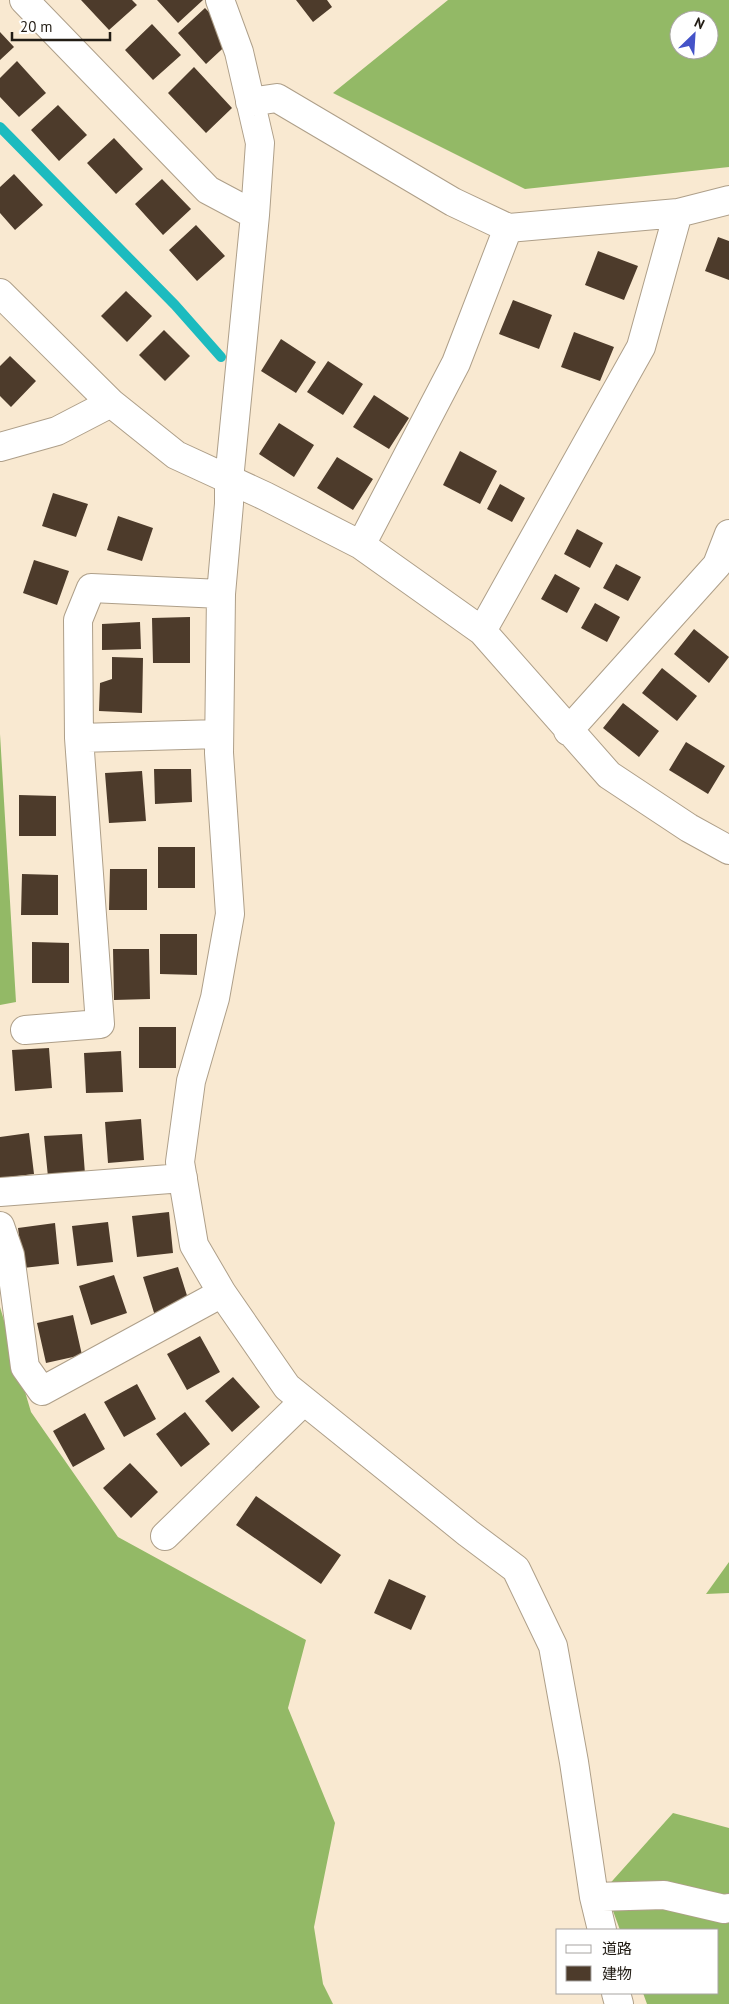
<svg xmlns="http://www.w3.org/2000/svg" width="729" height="2004" viewBox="0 0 729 2004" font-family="'PT Sans','Noto Sans JP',sans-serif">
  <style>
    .forest { fill: #93b966; fill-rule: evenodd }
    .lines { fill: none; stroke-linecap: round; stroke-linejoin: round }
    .stream { stroke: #1cbbbf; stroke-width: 10 }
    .building { fill: #4d3b2b }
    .minor-casing { stroke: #ae9f89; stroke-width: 30 }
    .minor { stroke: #fff; stroke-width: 28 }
  </style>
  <rect width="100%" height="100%" fill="#f9e9d1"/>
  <!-- forest -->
  <path class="forest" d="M448 0H729V167L525 189 333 93ZM679 20H709V50H679Z
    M0 734 16 1002 0 1005Z
    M0 1307 31 1412 118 1537 306 1640 288 1708 335 1823 314 1927 323 1984 333 2004H0Z
    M729 1562V1593L706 1594Z
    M673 1813 729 1828V2004H647L643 1993H718V1930H620L605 1889Z"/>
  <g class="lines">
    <!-- stream -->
    <path class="stream" d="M0 127 175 305 221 357"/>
  </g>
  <!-- building -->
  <path class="building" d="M81 0H132L137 5 109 30Z
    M157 0H203L178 23Z
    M296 0H327L332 7 313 22Z
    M205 8 234 38 206 64 178 33Z
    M152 24 181 55 153 80 125 50Z
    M0 32 14 47 0 60Z
    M17 61 46 93 19 117 0 97V78Z
    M194 67 232 108 206 133 168 93Z
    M58 105 87 135 59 161 31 130Z
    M114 138 143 169 116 194 87 163Z
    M14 174 43 205 15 230 0 213V187Z
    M162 179 191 209 163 235 135 204Z
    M196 225 225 256 197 281 169 250Z
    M718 237 729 241V280L705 271Z
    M598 251 638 266 624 300 585 285Z
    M126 291 152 316 127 342 101 316Z
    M513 300 552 315 539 349 499 334Z
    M164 330 190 356 165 381 139 355Z
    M574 332 614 347 600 381 561 367Z
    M281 339 316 362 296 393 261 371Z
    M10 356 36 381 11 407 0 396V366Z
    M328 361 363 384 343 415 307 392Z
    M374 395 409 418 389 449 353 427Z
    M279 423 314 445 294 477 259 454Z
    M460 451 497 471 480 504 443 485Z
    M337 457 373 479 353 510 317 488Z
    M500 484 525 498 512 522 487 509Z
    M53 493 88 504 76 537 42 526Z
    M118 516 153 528 142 561 107 550Z
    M577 529 603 543 590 568 564 554Z
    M34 560 69 571 57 605 23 593Z
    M616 564 641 577 628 601 603 588Z
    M555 574 580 588 567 613 541 599Z
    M595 603 620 617 607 642 581 628Z
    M190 617V663H153L152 618Z
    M140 622 141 649 102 650V624Z
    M694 629 729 657 709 683 674 654Z
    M112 657 143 658 142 713 99 711 100 683 112 679Z
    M662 668 697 696 677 721 642 693Z
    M623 703 659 731 639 757 603 728Z
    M686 742 725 766 708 794 669 770Z
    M154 769H191L192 802 155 804Z
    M142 771 146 821 109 823 105 773Z
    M19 795 56 796V836H19Z
    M158 847H195V888H158Z
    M110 869H147V910H109Z
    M22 874 58 875V915H21Z
    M160 934H197V975L160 974Z
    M32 942 69 943V983H32Z
    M113 949H149L150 999 114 1000Z
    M139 1027H176V1068H139Z
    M49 1048 52 1088 15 1091 12 1050Z
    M121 1051 123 1092 86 1093 84 1053Z
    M141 1119 144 1160 108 1163 105 1122Z
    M29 1133 34 1174 0 1178V1137Z
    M82 1134 85 1174 48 1177 44 1136Z
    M169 1212 173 1253 137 1257 132 1216Z
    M108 1222 113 1262 77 1266 72 1226Z
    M55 1223 59 1264 23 1268 18 1228Z
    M178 1267 190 1305 155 1316 143 1277Z
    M114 1275 127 1313 91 1325 79 1286Z
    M73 1315 82 1355 46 1363 37 1323Z
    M200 1336 220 1372 187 1390 167 1354Z
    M233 1377 260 1407 232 1432 205 1401Z
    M137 1384 156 1419 124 1437 104 1402Z
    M185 1412 210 1444 181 1467 156 1434Z
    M85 1413 105 1449 73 1467 53 1431Z
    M130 1463 158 1492 131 1518 103 1488Z
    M256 1496 341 1555 321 1584 236 1525Z
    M389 1579 426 1596 411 1630 374 1613Z"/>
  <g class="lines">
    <!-- minor casing -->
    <g class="minor-casing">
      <path id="minor" d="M24 0 208 190 255 215
        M220 0 239 52 260 143 255 215 229 480V504L221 594 219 753 230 914 215 998 191 1081 180 1162 194 1245 222 1293 287 1387 468 1533 516 1569 553 1646 574 1762 594 1897 602 1930
        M250 102 277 98 453 202 508 228 678 213 729 200
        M0 293 111 403 176 455 265 496 361 545 482 631 609 775 689 828 729 850
        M0 447 57 431 111 403
        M361 545 456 363 508 228
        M482 631 641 347 678 213
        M568 731 717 565 729 534
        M79 738 219 734
        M25 1030 100 1024 79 738 78 620 91 588 221 594
        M0 1192 183 1178
        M0 1226 10 1255 25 1367 42 1391 222 1293
        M165 1536 304 1401
        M594 1897 664 1895 724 1909 729 1908
        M616 1993 619 2004"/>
    </g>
    <!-- minor -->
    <use href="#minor" class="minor"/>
  </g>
  <!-- legend -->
  <rect x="556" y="1929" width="162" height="65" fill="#ffffff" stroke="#a7a4a1"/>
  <rect x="566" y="1945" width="25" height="8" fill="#ffffff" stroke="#a7a4a1"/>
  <text x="602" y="1954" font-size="15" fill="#221c14">道路</text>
  <rect x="566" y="1966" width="25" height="15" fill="#4d3b2b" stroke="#a7a4a1"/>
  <text x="602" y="1979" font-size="15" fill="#221c14">建物</text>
  <!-- north arrow -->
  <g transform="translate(694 35) rotate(25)"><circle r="24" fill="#ffffff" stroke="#a7a4a1"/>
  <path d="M0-4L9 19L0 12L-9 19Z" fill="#4453c8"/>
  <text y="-8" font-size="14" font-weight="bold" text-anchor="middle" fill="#221c14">N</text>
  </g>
  <!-- scale -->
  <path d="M12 32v8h98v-8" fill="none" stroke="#221c14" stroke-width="2.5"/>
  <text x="20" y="32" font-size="15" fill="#221c14" stroke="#ffffff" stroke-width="4" paint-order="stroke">20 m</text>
</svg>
